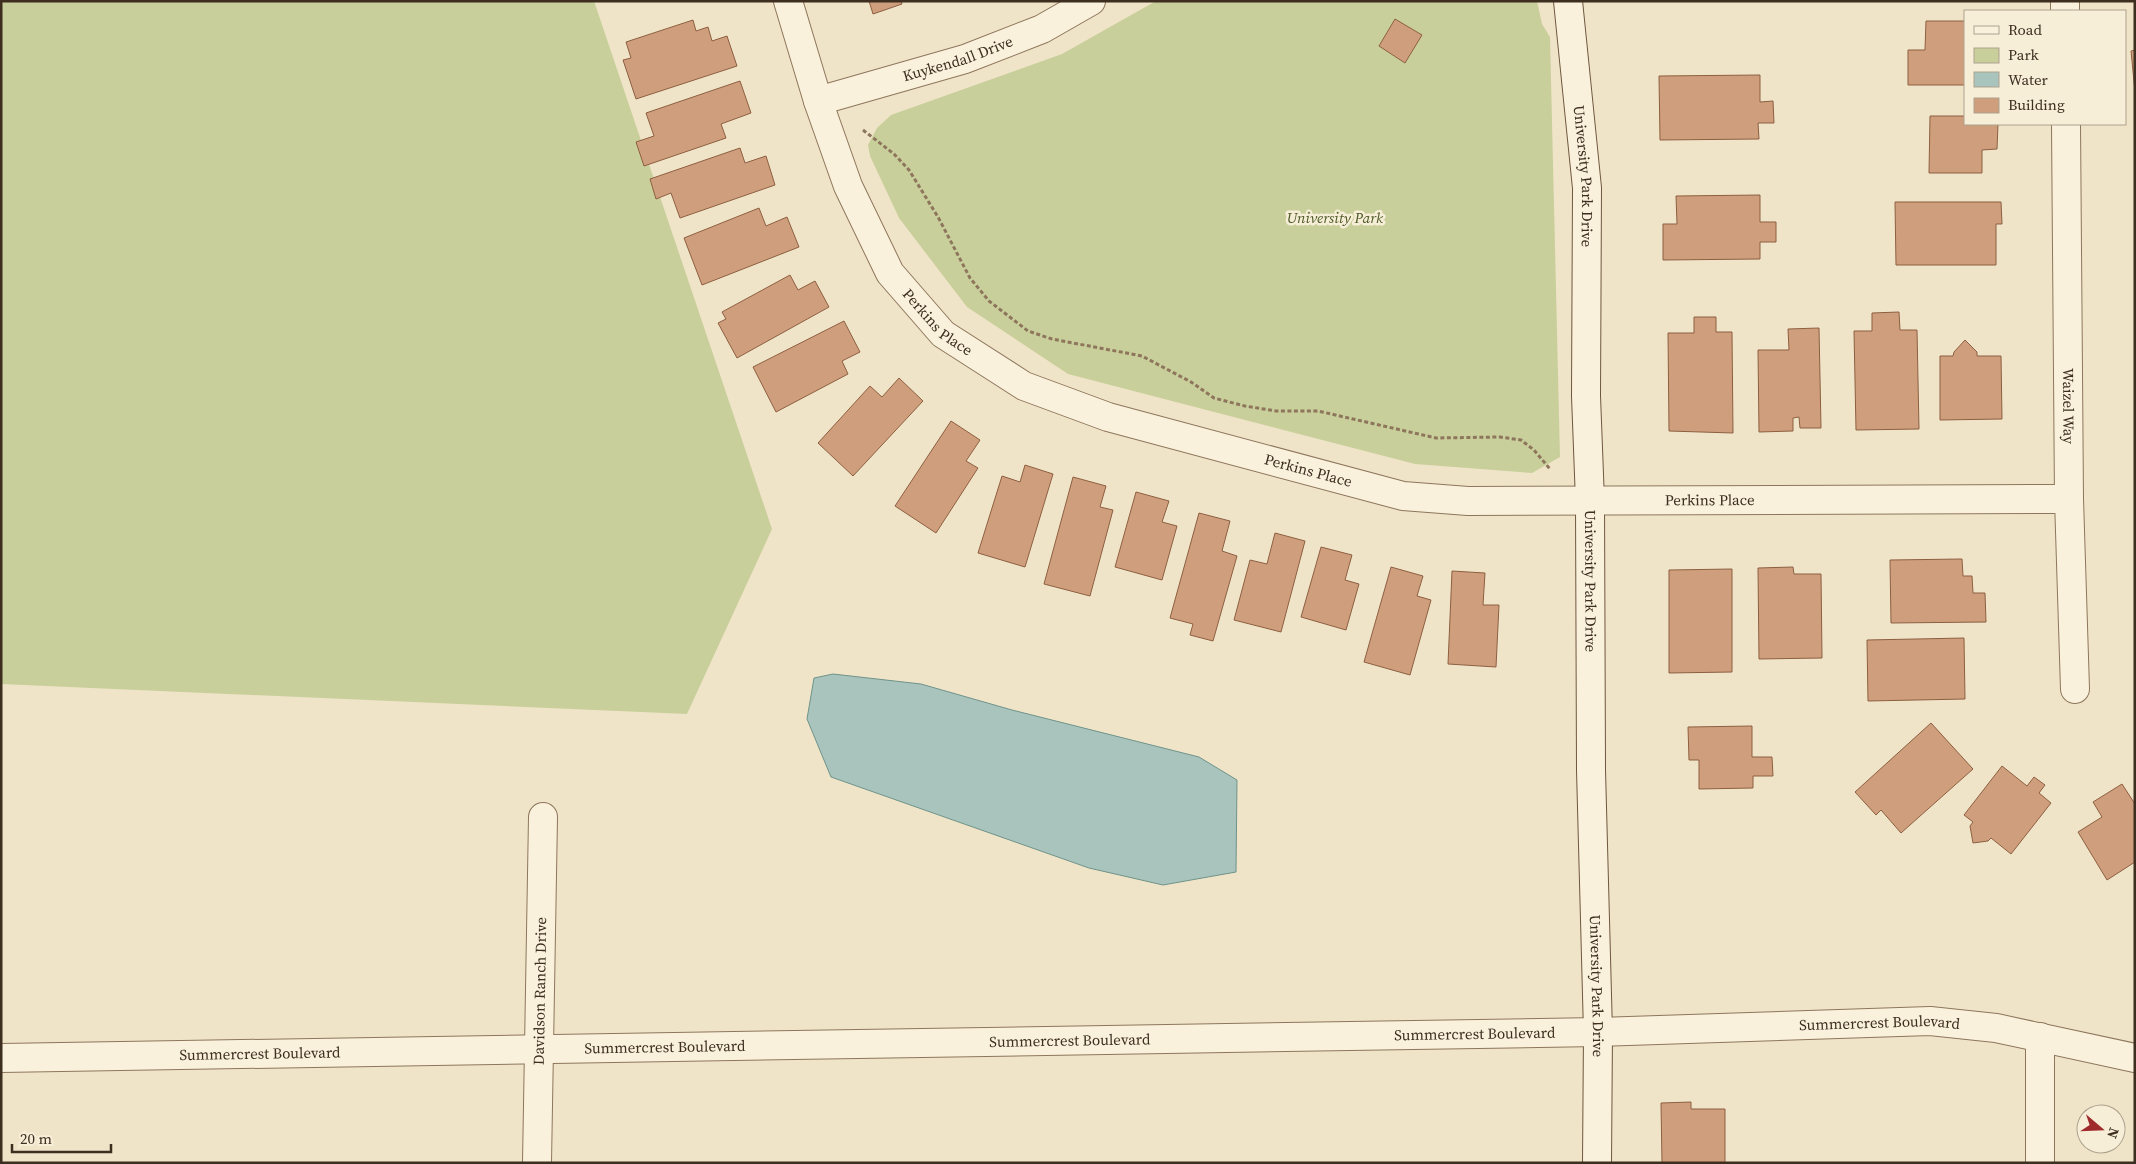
<svg xmlns="http://www.w3.org/2000/svg" width="2136" height="1164" viewBox="0 0 2136 1164" font-family="'Source Serif 4',serif">
  <style>
    .green { fill: #c9cf9b }
    .water { fill: #a9c4bc; stroke: #6f938a }
    .building { fill: #cf9f7d; stroke: #8d5f41 }
    .lines { fill: none; stroke-linecap: round; stroke-linejoin: round }
    .street-casing { stroke: #8d765c; stroke-width: 30 }
    .secondary-casing { stroke: #6f573f; stroke-width: 30 }
    .path { stroke: #8d765c; stroke-width: 3; stroke-dasharray: 4 2.5; stroke-linecap: butt }
    .street { stroke: #faf1dc; stroke-width: 28 }
    .secondary { stroke: #faf1dc; stroke-width: 28 }
    .labels { text-anchor: middle; stroke-width: 5; stroke-linejoin: round; paint-order: stroke }
    .street-label { font-size: 15px; fill: #3d2e20; stroke: #f7eed8 }
    .park-label { font-size: 15px; font-style: italic; fill: #4d5a26; stroke: #f7eed8 }
  </style>
  <rect width="100%" height="100%" fill="#f0e4c8"/>
  <!-- green -->
  <path class="green" d="M1 1H594L772 529 687 714 1 684Z
    M1156 1H1537L1542 24 1550 37 1560 457 1532 473 1415 464 1068 374 967 307 899 218 870 156 868 145 877 128 891 115 1062 54Z"/>
  <!-- water -->
  <path class="water" d="M833 674 921 684 1012 710 1199 757 1237 780 1236 872 1163 885 1089 868 831 777 807 719 814 678Z"/>
  <!-- building -->
  <path class="building" d="M869 1H901L902 4 873 14Z
    M1395 19 1422 35 1405 63 1379 46Z
    M693 20 696 31 708 27 712 41 727 36 737 66 636 99 623 60 631 58 626 42Z
    M1926 21H1965V85H1908V50H1925Z
    M2135 50V92L2131 51Z
    M1760 75V102L1773 101 1774 123H1758L1759 139 1660 140 1659 76Z
    M740 81 751 113 721 124 726 138 644 166 636 142 654 136 646 113Z
    M1930 116H1965V124H1998L1997 149 1982 150V173H1929Z
    M740 148 745 163 766 156 775 185 680 218 671 193 656 199 650 179Z
    M1760 195V222H1776V242H1760V259L1663 260V224H1677L1676 196Z
    M1895 202H2001L2002 224H1996V265H1896Z
    M759 208 766 226 787 217 799 247 702 285 684 238Z
    M790 275 798 290 815 281 829 307 737 358 718 323 726 319 722 312Z
    M1899 312 1900 330H1917L1919 429 1856 430 1854 331H1872V313Z
    M1694 317H1716V332H1732L1733 433 1669 431 1668 333H1694Z
    M844 321 860 352 842 361 848 374 776 412 753 367Z
    M1819 328 1821 428H1800L1799 417 1793 418V431L1759 432 1758 350H1789L1788 329Z
    M1965 340 1977 352V356H2001L2002 419 1940 420V356H1953L1954 352Z
    M899 378 923 401 853 476 818 443 870 386 882 397Z
    M951 421 980 440 966 461 978 468 936 533 895 506Z
    M1025 465 1053 474 1025 567 978 553 1002 476 1020 482Z
    M1073 477 1106 486 1100 507 1113 510 1090 596 1044 584Z
    M1136 492 1169 501 1162 522 1177 526 1162 580 1115 567Z
    M1199 513 1230 521 1222 551 1237 556 1213 641 1190 635 1193 624 1170 618Z
    M1275 533 1305 541 1281 632 1234 620 1250 560 1267 564Z
    M1321 547 1352 555 1345 580 1359 584 1346 630 1301 617Z
    M1962 559 1963 576H1972L1973 593H1985L1986 622 1891 623 1890 560Z
    M1391 567 1423 576 1417 596 1431 600 1410 675 1364 662Z
    M1793 567 1794 574H1821L1822 658 1759 659 1758 568Z
    M1732 569V672L1669 673V570Z
    M1452 571 1485 573 1483 605H1499L1496 667 1448 664Z
    M1964 638 1965 699 1868 701 1867 640Z
    M1931 723 1973 769 1901 833 1881 810 1876 815 1855 792Z
    M1752 726V757H1772L1773 776H1753V788L1699 789V760H1689L1688 727Z
    M2002 766 2027 786 2034 777 2045 785 2039 793 2051 803 2011 854 1991 838 1988 841 1973 843 1970 826 1973 822 1964 815Z
    M2122 784 2135 804V862L2107 880 2078 832 2102 817 2093 802Z
    M1691 1102V1109H1725V1163H1662L1661 1103Z"/>
  <g class="lines">
    <!-- street casing -->
    <g class="street-casing">
      <g id="street">
        <path id="s1" d="M788 1 818 101 848 186 890 273 943 334 1024 386 1108 417 1403 496 1468 501 2069 499"/>
        <path d="M2065 1V11"/>
        <path id="s2" d="M818 101 965 59 1042 29 1091 1"/>
        <path id="s3" d="M2066 124 2069 499 2075 689"/>
        <path d="M2040 1037V1163"/>
        <path id="s4" d="M1 1058 1598 1032 1930 1021 1996 1028 2135 1058"/>
        <path id="s5" d="M537 1163 543 817"/>
      </g>
    </g>
    <!-- secondary casing -->
    <g class="secondary-casing">
      <g id="secondary">
        <path id="s6" d="M1568 1 1587 188 1586 396 1590 501 1591 770 1598 1032 1597 1163"/>
      </g>
    </g>
    <!-- path -->
    <path class="path" d="M863 130 894 154 909 170 938 217 970 278 989 301 1028 331 1052 339 1142 356 1191 382 1214 398 1245 406 1276 411H1318L1436 438 1500 437 1521 440 1534 450 1550 469"/>
    <!-- street -->
    <use href="#street" class="street"/>
    <!-- secondary -->
    <use href="#secondary" class="secondary"/>
  </g>
  <g class="labels">
    <!-- street labels -->
    <g class="street-label">
      <text dy="5" stroke="none"><textPath href="#s2" startOffset="146">Kuykendall Drive</textPath></text>
      <text dy="5" stroke="none"><textPath href="#s6" startOffset="176">University Park Drive</textPath></text>
      <text dy="5" stroke="none"><textPath href="#s1" startOffset="360">Perkins Place</textPath></text>
      <text dy="5" stroke="none"><textPath href="#s3" startOffset="282">Waizel Way</textPath></text>
      <text dy="5" stroke="none"><textPath href="#s1" startOffset="765">Perkins Place</textPath></text>
      <text dy="5" stroke="none"><textPath href="#s1" startOffset="1170">Perkins Place</textPath></text>
      <text dy="5" stroke="none"><textPath href="#s6" startOffset="581">University Park Drive</textPath></text>
      <text dy="5" stroke="none"><textPath href="#s6" startOffset="986">University Park Drive</textPath></text>
      <text dy="5" stroke="none"><textPath href="#s5" startOffset="172">Davidson Ranch Drive</textPath></text>
      <text dy="5" stroke="none"><textPath href="#s4" startOffset="1879">Summercrest Boulevard</textPath></text>
      <text dy="5" stroke="none"><textPath href="#s4" startOffset="1474">Summercrest Boulevard</textPath></text>
      <text dy="5" stroke="none"><textPath href="#s4" startOffset="1069">Summercrest Boulevard</textPath></text>
      <text dy="5" stroke="none"><textPath href="#s4" startOffset="664">Summercrest Boulevard</textPath></text>
      <text dy="5" stroke="none"><textPath href="#s4" startOffset="259">Summercrest Boulevard</textPath></text>
    </g>
    <!-- park labels -->
    <g class="park-label">
      <text x="1335" y="223">University Park</text>
    </g>
  </g>
  <!-- border -->
  <rect width="2136" height="1164" fill="none" stroke="#3d2e20" stroke-width="5"/>
  <!-- legend -->
  <rect x="1964" y="10" width="162" height="115" fill="#f7eed8" stroke="#ada18e"/>
  <rect x="1974" y="26" width="25" height="8" fill="#faf1dc" stroke="#ada18e"/>
  <text x="2008" y="35" font-size="15" fill="#3d2e20">Road</text>
  <rect x="1974" y="48" width="25" height="15" fill="#c9cf9b" stroke="#ada18e"/>
  <text x="2008" y="60" font-size="15" fill="#3d2e20">Park</text>
  <rect x="1974" y="72" width="25" height="15" fill="#a9c4bc" stroke="#ada18e"/>
  <text x="2008" y="85" font-size="15" fill="#3d2e20">Water</text>
  <rect x="1974" y="98" width="25" height="15" fill="#cf9f7d" stroke="#ada18e"/>
  <text x="2008" y="110" font-size="15" fill="#3d2e20">Building</text>
  <!-- north arrow -->
  <g transform="translate(2101 1129) rotate(109)"><circle r="24" fill="#f7eed8" stroke="#ada18e"/>
  <path d="M0-4L9 19L0 12L-9 19Z" fill="#9e2a2b"/>
  <text y="-8" font-size="14" font-weight="bold" text-anchor="middle" fill="#3d2e20">N</text>
  </g>
  <!-- scale -->
  <path d="M12 1144v8h99v-8" fill="none" stroke="#3d2e20" stroke-width="2.5"/>
  <text x="20" y="1144" font-size="15" fill="#3d2e20" stroke="#f7eed8" stroke-width="4" paint-order="stroke">20 m</text>
</svg>
